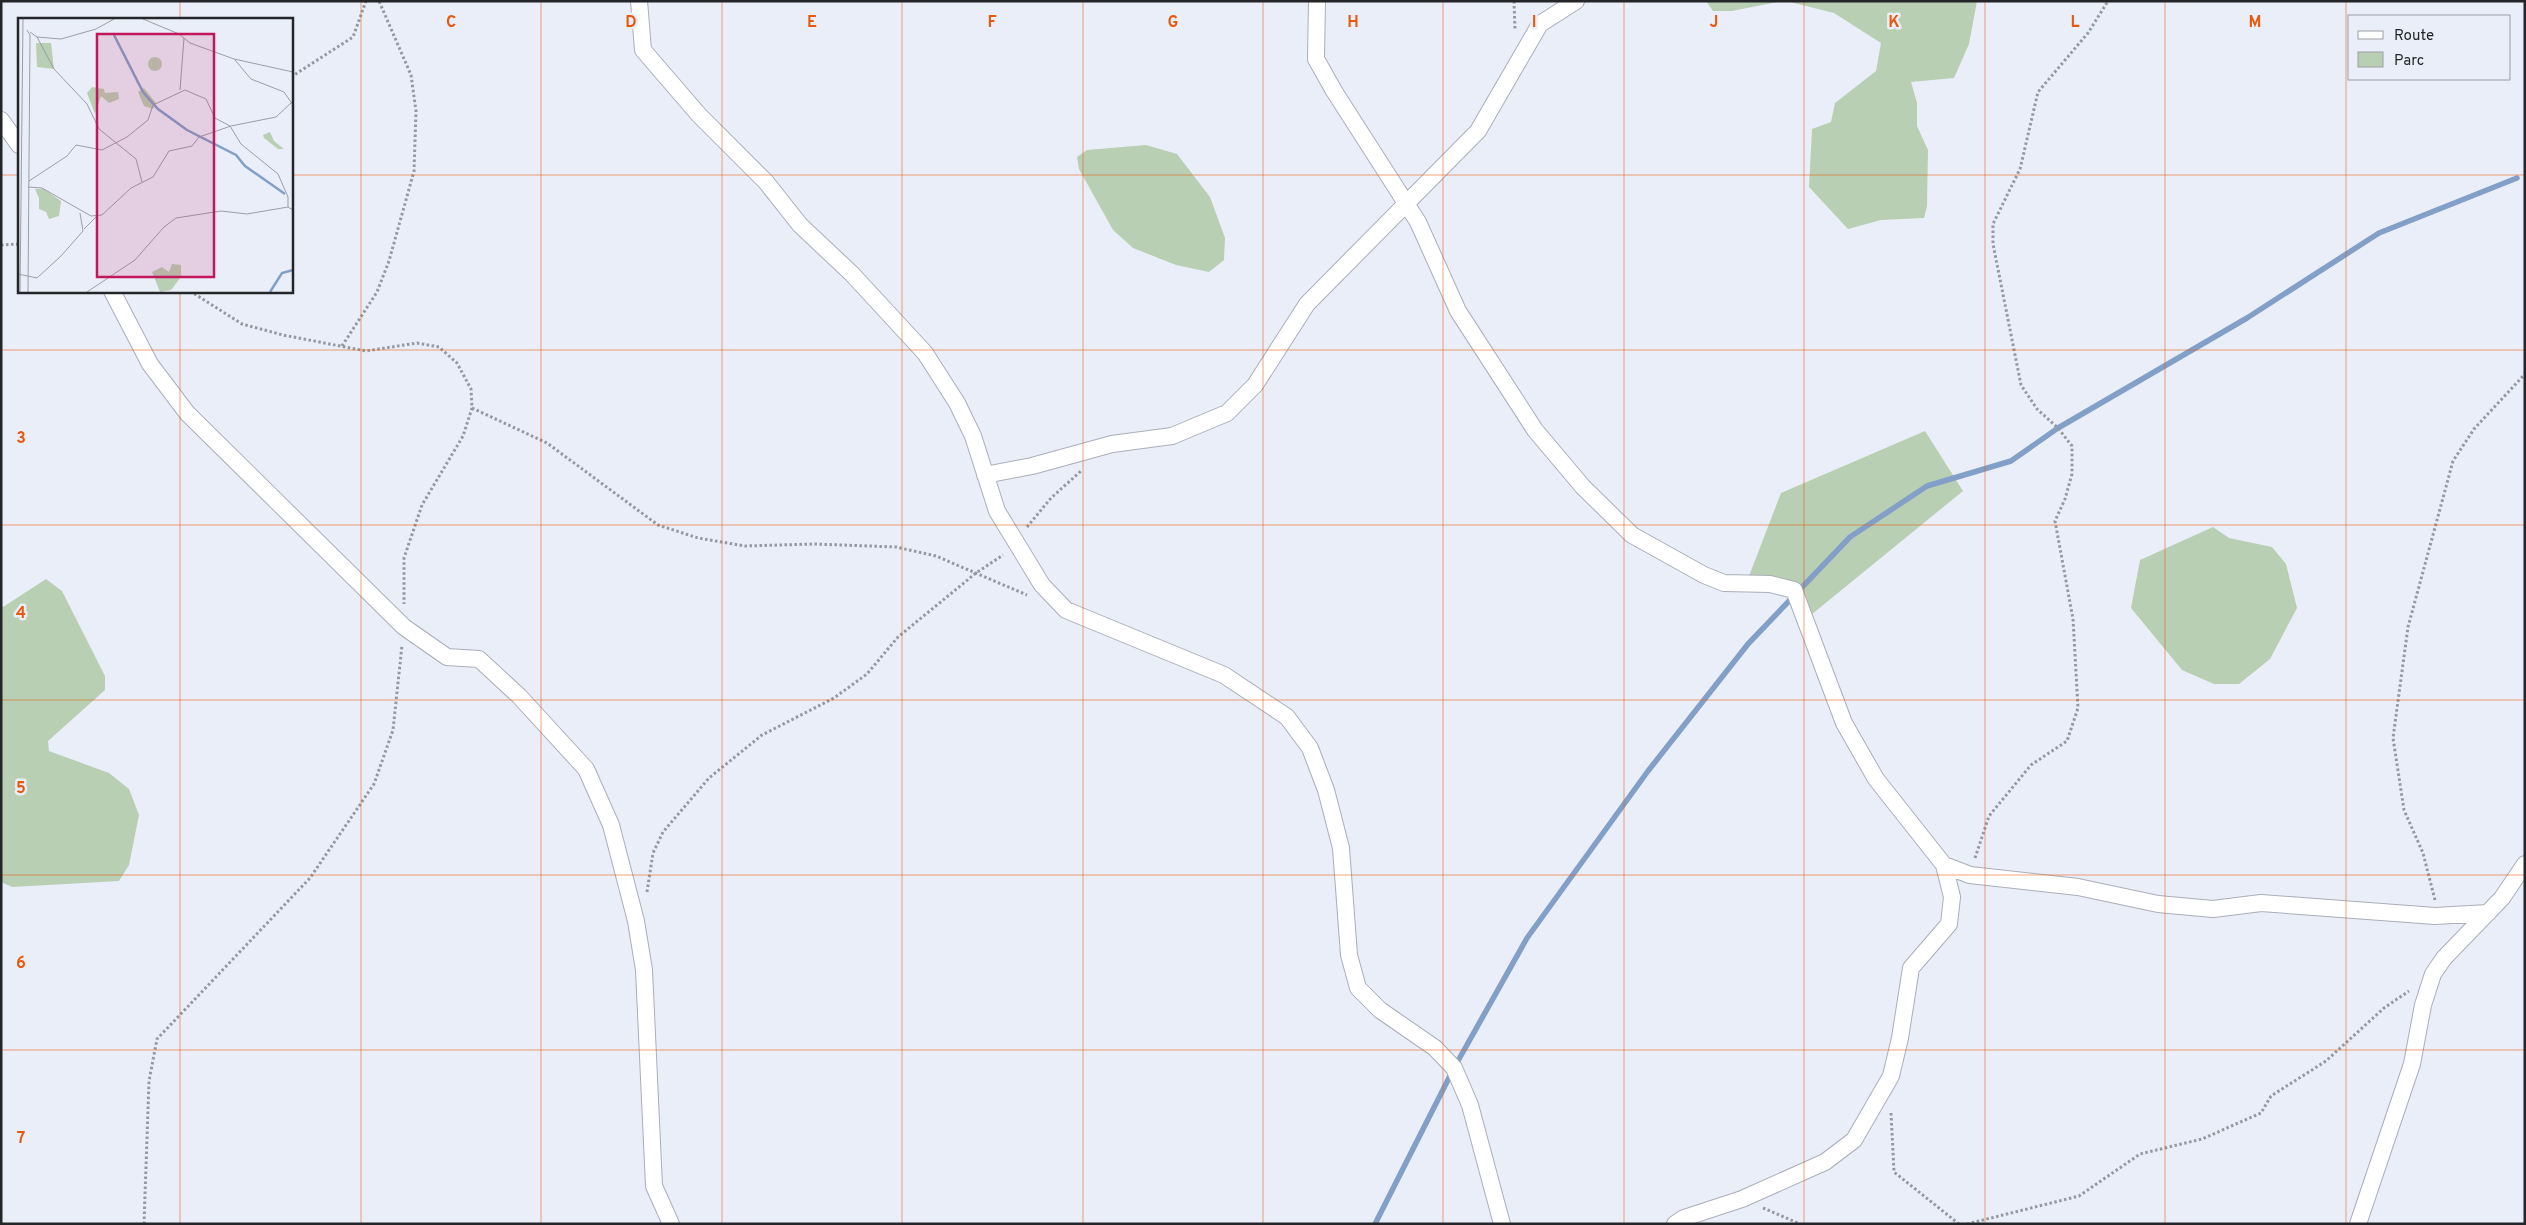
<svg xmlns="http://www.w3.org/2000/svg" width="2526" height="1225" viewBox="0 0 2526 1225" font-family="Overpass,sans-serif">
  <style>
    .green { fill: #b8cfb3 }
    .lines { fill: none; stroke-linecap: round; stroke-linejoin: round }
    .stream { stroke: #82a0c7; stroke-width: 5.5 }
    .minor-casing { stroke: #abaeb9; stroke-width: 18 }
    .path { stroke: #9698a0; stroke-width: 3; stroke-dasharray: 2.5 2.5; stroke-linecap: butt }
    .minor { stroke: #fff; stroke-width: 16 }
    .grid { fill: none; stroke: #e8590c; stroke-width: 1; stroke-opacity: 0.55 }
    .inset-river { fill: none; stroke: #82a0c7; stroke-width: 2.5 }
    .inset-road { fill: none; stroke: #9b9ea6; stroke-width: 1 }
    .view { fill: #c2185b; fill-opacity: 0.15; stroke: #c2185b; stroke-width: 2.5 }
    .inset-edge { fill: none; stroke: #242529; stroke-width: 2.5 }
    .grid-label { font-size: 16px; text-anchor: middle; font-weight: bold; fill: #e8590c; stroke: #eaeef9; stroke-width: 5; stroke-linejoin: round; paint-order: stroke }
  </style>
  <rect width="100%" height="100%" fill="#eaeef9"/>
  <!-- green -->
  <path class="green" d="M1706 1H1783L1732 11H1713Z
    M1786 1H1977L1969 44 1954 78 1911 82 1917 103V126L1928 150 1927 206 1924 218 1881 220 1848 229 1809 187 1812 129 1831 122 1835 103 1876 71 1881 43 1834 13Z
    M1146 145 1177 154 1210 197 1225 238 1224 260 1209 272 1176 265 1133 248 1113 230 1079 169 1077 157 1087 150Z
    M1925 431 1963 491 1806 619 1794 590 1749 576 1781 493Z
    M2213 527 2229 538 2272 547 2286 564 2297 608 2270 659 2239 684H2214L2182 670 2131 608 2140 560Z
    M46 579 62 591 105 676V690L48 741 49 751 109 773 129 789 139 815 129 865 119 881 12 887 1 882V604L3 607Z"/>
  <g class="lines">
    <!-- stream -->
    <path class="stream" d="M1375 1224 1454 1068 1527 938 1648 771 1748 644 1850 537 1927 486 2011 461 2058 428 2247 318 2379 233 2517 178"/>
    <!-- minor casing -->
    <g class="minor-casing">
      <path id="minor" d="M639 1 643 50 699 115 766 182 800 225 852 274 925 353 957 403 973 436 997 511 1042 585 1066 610 1224 675 1287 717 1310 748 1326 790 1341 848 1349 955 1358 988 1380 1010 1435 1048 1454 1068 1470 1105 1502 1224
        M1317 1 1316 59 1334 91 1418 222 1458 311 1535 430 1583 487 1632 535 1704 575 1724 583 1770 584 1794 590 1844 723 1876 779 1944 865 1952 897 1949 924 1911 968 1900 1038 1891 1076 1854 1140 1825 1162 1742 1199 1684 1218 1675 1224
        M1 120 19 145
        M112 291 150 364 187 413 404 627 447 657 479 659 519 696 586 769 611 825 636 921 644 970 654 1186 671 1224
        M985 475 1032 466 1112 444 1172 436 1227 413 1255 385 1307 304 1478 131 1540 24 1576 1
        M1944 865 1970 875 2078 887 2158 904 2213 909 2261 903 2435 916 2488 913
        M2358 1224 2412 1064 2423 1005 2433 974 2444 958 2502 898 2525 864"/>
    </g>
    <!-- path -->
    <path class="path" d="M1514 1 1515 30
      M291 77 353 37 366 1
      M1 245 19 244
      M190 291 242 324 283 335 366 351 417 343 439 347 457 363 471 389 472 408 463 436 422 505 404 558V604
      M342 346 377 292 389 261 414 171 416 111 411 75 379 1
      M472 408 547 443 658 525 698 538 745 546 814 544 896 547 936 556 1027 595
      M1027 527 1051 498 1081 471
      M1975 858 1989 816 2031 765 2067 741 2078 708 2073 619 2055 521 2065 499 2072 474V446L2058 428 2037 409 2021 385 1993 244V224L2020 169 2038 92 2088 33 2108 1
      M647 892 653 853 663 832 709 778 762 735 834 698 867 674 898 637 976 573 1003 555
      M2435 900 2423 853 2404 810 2393 738 2408 627 2453 461 2474 429 2525 374
      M1891 1113 1894 1172 1959 1224
      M1763 1208 1800 1224
      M144 1224 149 1081 157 1039 310 878 374 784 393 730 402 645
      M1967 1224 2079 1196 2140 1154 2202 1139 2261 1113 2271 1096 2326 1061 2384 1008 2409 991"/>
    <!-- minor -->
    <use href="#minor" class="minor"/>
  </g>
  <!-- grid -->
  <path class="grid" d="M180 1V19M361 1V1224M541 1V1224M722 1V1224M902 1V1224M1083 1V1224M1263 1V1224M1443 1V1224M1624 1V1224M1804 1V1224M1985 1V1224M2165 1V1224M2346 1V1224M1 175H19M291 175H2525M180 291V1224M1 350H2525M1 525H2525M1 700H2525M1 875H2525M1 1050H2525"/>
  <!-- overview -->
  <g transform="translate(18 18)">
    <rect width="275" height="275" fill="#eaeef9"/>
    <path d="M18 25H33L36 51 19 49ZM130 46a7 7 0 1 1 14 0a7 7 0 1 1-14 0ZM74 69 86 71 87 75 100 74 101 81 91 85 83 78 77 96 69 75ZM126 70 138 85 135 91 126 88 120 74ZM252 114 256 123 266 131H260L246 120 245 117ZM17 171H26L43 183 41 198 31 201 28 194 21 191V180ZM154 246 163 247V259L153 272 142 274 134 254 144 249 151 254Z" fill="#b8cfb3"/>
    <path class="inset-river" d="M96 17 125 74 140 91 169 112 218 137 227 148 267 176M252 274 264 255 275 252"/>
    <path class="inset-road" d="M125 1 161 16 172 25 216 41 275 54M9 12 12 17 10 274M12 14 19 19 43 21 78 11 96 1M19 19 36 51 69 86 81 111 118 141 124 164M217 42 233 61 266 74 275 87M162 72 166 20M11 163 49 138 58 127 84 132 109 119 130 102 135 87 167 72 188 81 197 100 212 108 223 126 260 156 270 179V189L275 192M10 169 24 170 73 198 84 197 113 170 135 159 151 133 174 128 181 119 213 108 258 99 273 85M66 211 78 199M0 256 19 260 43 238 65 213 62 195M2 274 5 1M69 274 117 242 146 209 158 200 203 193 229 196 270 189"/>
    <path class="view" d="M79 16H196V259H79Z"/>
    <rect width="275" height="275" class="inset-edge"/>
  </g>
  <g class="grid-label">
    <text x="451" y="27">C</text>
    <text x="631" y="27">D</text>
    <text x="812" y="27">E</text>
    <text x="992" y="27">F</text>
    <text x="1173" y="27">G</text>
    <text x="1353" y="27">H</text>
    <text x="1534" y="27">I</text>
    <text x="1714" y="27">J</text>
    <text x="1894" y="27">K</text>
    <text x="2075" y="27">L</text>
    <text x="2255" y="27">M</text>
    <text x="21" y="443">3</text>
    <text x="21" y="618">4</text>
    <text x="21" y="793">5</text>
    <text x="21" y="968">6</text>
    <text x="21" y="1143">7</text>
  </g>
  <!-- border -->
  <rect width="2526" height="1225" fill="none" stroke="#242529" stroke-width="5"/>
  <!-- legend -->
  <rect x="2348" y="15" width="162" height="65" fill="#eaeef9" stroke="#9b9ea6"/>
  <rect x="2358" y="31" width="25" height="8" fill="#ffffff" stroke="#9b9ea6"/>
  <text x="2394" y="40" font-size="15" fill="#242529">Route</text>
  <rect x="2358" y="52" width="25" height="15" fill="#b8cfb3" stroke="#9b9ea6"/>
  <text x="2394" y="65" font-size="15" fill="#242529">Parc</text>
</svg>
